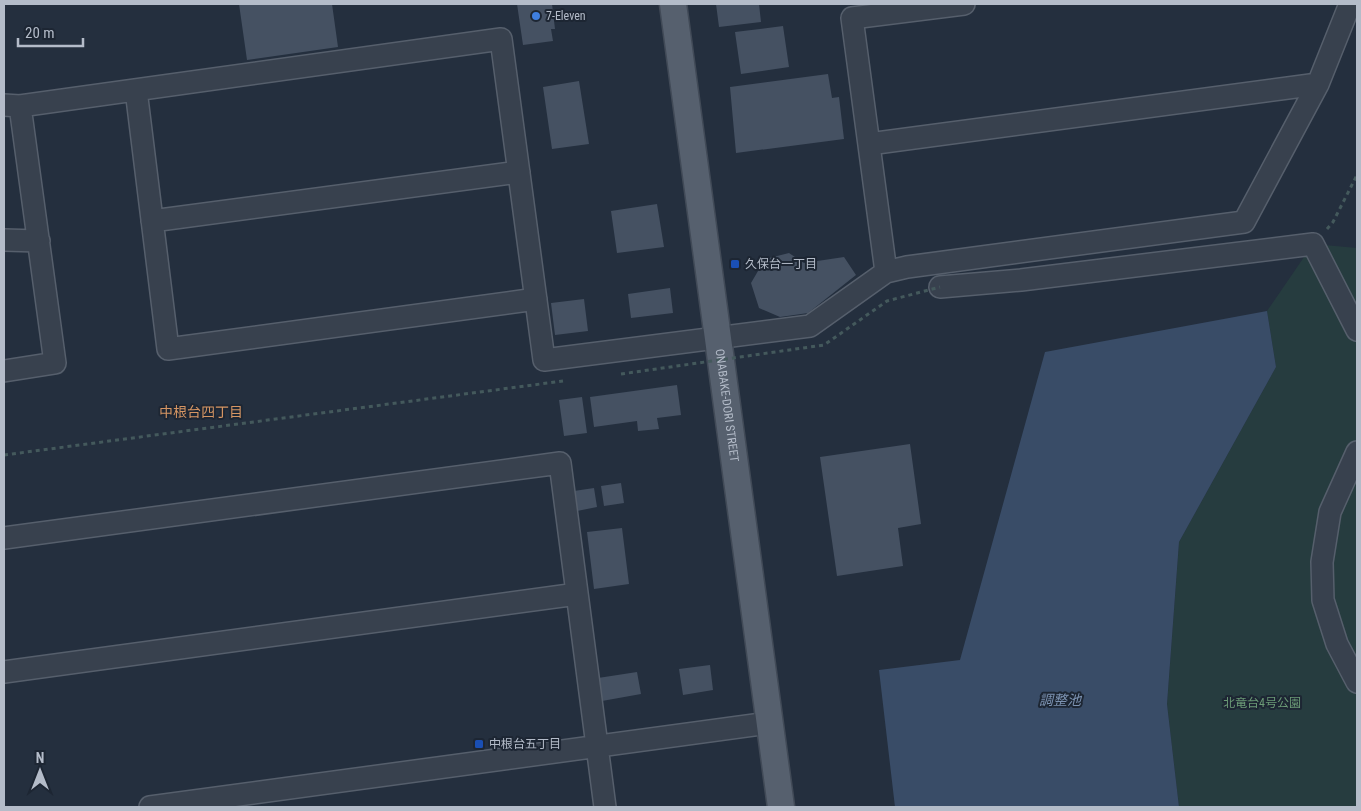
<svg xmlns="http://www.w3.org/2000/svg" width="1361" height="811" viewBox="0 0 1361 811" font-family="'Roboto Condensed','Noto Sans JP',sans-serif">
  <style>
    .green { fill: #263c3f }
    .water { fill: #394c67 }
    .building { fill: #455162 }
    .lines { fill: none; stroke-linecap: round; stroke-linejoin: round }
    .minor-casing { stroke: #565f6c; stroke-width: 24 }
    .major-casing { stroke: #414a57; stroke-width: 29 }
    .path { stroke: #44595c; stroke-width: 3; stroke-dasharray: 4 4; stroke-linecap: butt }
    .minor { stroke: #38414e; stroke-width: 21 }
    .major { stroke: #56606e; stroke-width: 26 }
    .path-bridge { stroke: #44595c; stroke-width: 3; stroke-dasharray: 4 4; stroke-linecap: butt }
    .shop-dot { fill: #3f7fe0; stroke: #1d2633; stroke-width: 2 }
    .transit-dot { fill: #1a4fb4; stroke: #1d2633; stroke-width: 2 }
    .labels { text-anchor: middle; stroke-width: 4; stroke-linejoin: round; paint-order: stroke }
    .poi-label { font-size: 12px; fill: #b4bcc9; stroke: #1d2633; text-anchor: start }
    .street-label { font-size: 12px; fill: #b4bcc9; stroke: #1d2633 }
    .park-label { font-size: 12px; fill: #6b9a76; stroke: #1d2633 }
    .neighbourhood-label { font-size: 14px; fill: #d59563; stroke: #1d2633 }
    .water-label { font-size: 14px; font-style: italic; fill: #7c92b1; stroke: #1d2633 }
  </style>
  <rect width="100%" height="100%" fill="#242f3e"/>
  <!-- green -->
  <path class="green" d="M1313 244 1357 248V807H1179L1167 704 1179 542 1276 367 1267 311Z"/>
  <!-- water -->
  <path class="water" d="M1267 311 1276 367 1179 542 1167 704 1179 807H895L879 670 960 660 1045 352Z"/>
  <!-- building -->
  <path class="building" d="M239 4H332L338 47 247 60Z
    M517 4H552L555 29H551L553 41 523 45Z
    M716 4H759L761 22 719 27Z
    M783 26 789 67 741 74 735 32Z
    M828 74 832 98 839 97 844 139 736 153 730 87Z
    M579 81 589 144 552 149 543 87Z
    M657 204 664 247 617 253 611 211Z
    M789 253 804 263 844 257 856 275 808 313 780 317 759 308 751 283 765 259Z
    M670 288 673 313 631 318 628 294Z
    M584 299 588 331 555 335 551 303Z
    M677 385 681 415 657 418 659 429 638 431 637 421 594 427 590 397Z
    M582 397 587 433 564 436 559 400Z
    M910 444 921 524 898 528 903 566 837 576 820 457Z
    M621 483 624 503 604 506 601 486Z
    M594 488 597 507 577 511 574 491Z
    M622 528 629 584 594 589 587 532Z
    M710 665 713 690 683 695 679 669Z
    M637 672 641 694 602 701 598 678Z"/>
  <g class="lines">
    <!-- minor casing -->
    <g class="minor-casing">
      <path id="minor" d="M136 90 168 349 536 299
        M4 105 20 106 501 39 544 360 810 326 886 272 907 267 1244 222 1318 84 1350 4
        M869 144 1318 84
        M152 221 519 172
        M4 240 39 241
        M886 272 852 18 964 4
        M940 287 1021 280 1313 244 1357 330
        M4 371 55 363 20 106
        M1357 452 1330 512 1322 562 1323 600 1337 644 1357 682
        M4 538 560 463 605 807
        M4 672 577 594
        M150 807 769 723"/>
    </g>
    <!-- major casing -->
    <g class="major-casing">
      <g id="major">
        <path id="s1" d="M673 4 781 807"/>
      </g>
    </g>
    <!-- path -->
    <path class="path" d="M1327 229 1333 222 1357 175
      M4 455 563 381"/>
    <!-- minor -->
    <use href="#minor" class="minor"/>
    <!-- major -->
    <use href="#major" class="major"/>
    <!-- path-bridge -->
    <path class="path-bridge" d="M621 374 824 345 887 301 940 287"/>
  </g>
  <!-- markers -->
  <circle class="shop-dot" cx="536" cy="16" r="5"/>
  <g class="transit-dot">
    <rect x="730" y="259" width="10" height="10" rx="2.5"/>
    <rect x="474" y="739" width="10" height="10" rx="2.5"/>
  </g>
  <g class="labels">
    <!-- poi labels -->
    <g class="poi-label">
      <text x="546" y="20">7-Eleven</text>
      <text x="745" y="268">久保台一丁目</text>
      <text x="489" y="748">中根台五丁目</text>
    </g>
    <!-- street labels -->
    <g class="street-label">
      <text dy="4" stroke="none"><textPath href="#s1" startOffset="405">ONABAKE-DORI STREET</textPath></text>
    </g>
    <!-- park labels -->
    <g class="park-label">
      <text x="1262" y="707">北竜台4号公園</text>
    </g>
    <!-- neighbourhood labels -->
    <g class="neighbourhood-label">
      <text x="201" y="417">中根台四丁目</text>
    </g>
    <!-- water labels -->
    <g class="water-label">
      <text x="1060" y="705">調整池</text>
    </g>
  </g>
  <!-- border -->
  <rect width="1361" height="811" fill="none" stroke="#b4bcc9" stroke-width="10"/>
  <!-- north arrow -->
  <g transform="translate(40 771)" stroke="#1d2633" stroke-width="4" paint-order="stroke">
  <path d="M0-4L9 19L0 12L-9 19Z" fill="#b4bcc9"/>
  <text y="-8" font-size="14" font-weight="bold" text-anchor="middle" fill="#b4bcc9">N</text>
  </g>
  <!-- scale -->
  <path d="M18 38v8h65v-8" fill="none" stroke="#b4bcc9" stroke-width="2.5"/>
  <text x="25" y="38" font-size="15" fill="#b4bcc9" stroke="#1d2633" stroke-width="4" paint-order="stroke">20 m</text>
</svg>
